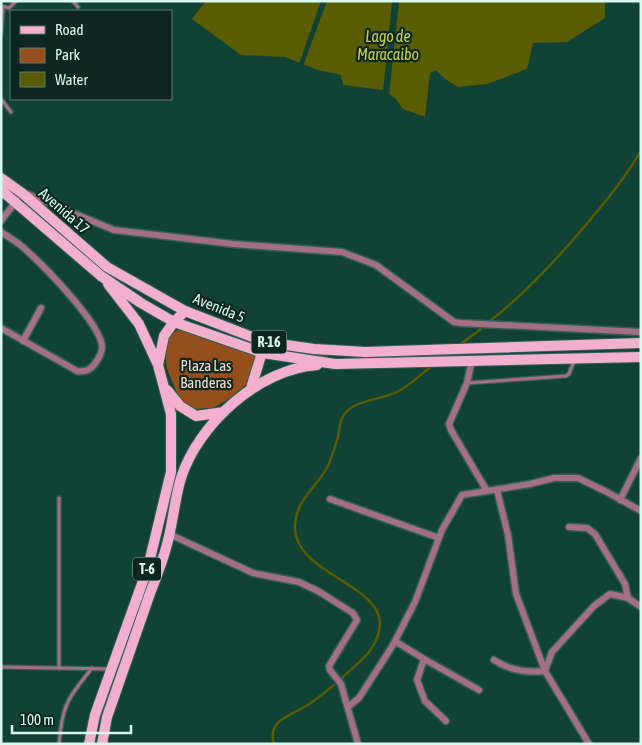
<svg xmlns="http://www.w3.org/2000/svg" width="642" height="745" viewBox="0 0 642 745" font-family="'Asap Condensed',sans-serif">
  <style>
    .green { fill: #954f1d }
    .water { fill: #595c00 }
    .pier { fill: #104336 }
    .lines { fill: none; stroke-linecap: round; stroke-linejoin: round }
    .stream { stroke: #595c00; stroke-width: 2.5 }
    .lane-casing { stroke: #306054; stroke-width: 5.5 }
    .street-casing { stroke: #306054; stroke-width: 9 }
    .primary-casing { stroke: #306054; stroke-width: 12 }
    .lane { stroke: #a46e85; stroke-width: 3 }
    .street { stroke: #a46e85; stroke-width: 6 }
    .primary { stroke: #f3b0cc; stroke-width: 10 }
    .labels { text-anchor: middle; stroke-width: 4.5; stroke-linejoin: round; paint-order: stroke }
    .shield { fill: #0b271f; stroke: #9cbbb1; stroke-width: 1 }
    .shield-label { font-size: 14px; font-weight: bold; fill: #dafaef }
    .street-label { font-size: 15px; fill: #dafaef; stroke: #0b271f }
    .park-label { font-size: 15px; fill: #f9dccb; stroke: #0b271f }
    .water-label { font-size: 16px; font-style: italic; fill: #cbd246; stroke: #0b271f }
  </style>
  <rect width="100%" height="100%" fill="#104336"/>
  <!-- green -->
  <path class="green" d="M179 329 257 356 246 385 227 400 213 408 193 409 180 400 167 369 165 351 169 337Z"/>
  <!-- water -->
  <path class="water" d="M206 1H605V18L567 42 533 43 527 69 487 84 458 87 445 79 436 70 430 73 425 117 403 109 395 98 383 90 343 85 341 75 318 70 285 57 241 55 192 19Z"/>
  <!-- pier -->
  <path class="pier" d="M321 1H327L303 66 299 64Z
    M392 1H399L389 96 383 92Z"/>
  <g class="lines">
    <!-- stream -->
    <path class="stream" d="M490 321C521 297 547 269 573 240 597 212 622 183 641 151
      M458 346 481 329
      M341 679C350 670 361 662 369 652 416 587 297 582 295 529 294 501 317 487 328 466 332 457 335 447 338 437 340 428 339 420 346 412 357 400 384 399 399 391 410 385 421 374 432 366
      M274 744C267 720 290 716 306 706 316 700 325 692 334 685"/>
    <!-- lane casing -->
    <g class="lane-casing">
      <path id="lane" d="M73 1 78 7
        M1 6 9 8 16 1
        M1 34 3 7
        M1 99 11 112
        M467 383 566 376 569 374 574 361
        M59 498V667
        M1 667 111 669
        M59 744C62 705 68 698 92 668"/>
    </g>
    <!-- street casing -->
    <g class="street-casing">
      <path id="street" d="M27 194 114 230 233 244 342 252 376 265 454 322 461 323 641 332
        M1 221 17 200
        M1 232C10 238 19 243 26 250 44 266 102 325 102 347 102 353 99 358 96 362 91 370 86 372 77 371L1 328
        M23 341 41 308
        M472 360 467 383 449 424 451 430 487 491
        M497 490 508 535 516 594 545 671 589 744
        M330 499 439 538
        M620 500 641 458
        M569 527 587 528 595 534 625 584 628 598
        M169 534 253 573 299 582 318 591 353 613 357 620 329 666 330 670 341 684 358 744
        M395 641 424 659 417 680 425 701 446 721
        M424 659 479 690
        M494 660C509 670 526 673 545 671L552 652 594 606 610 594 628 598 641 607
        M348 707 359 698 393 645 415 602 442 530 462 495 530 484 554 478H578L605 491 641 511"/>
    </g>
    <!-- primary casing -->
    <g class="primary-casing">
      <path id="primary" d="M1 178 22 193 107 267 185 311 265 342 314 349 365 352 641 343
        M1 190 101 276 141 303 174 322 263 353 335 364 641 357
        M158 365 164 336 174 322 185 311
        M251 388 264 346
        M167 390 180 406 196 416 224 412
        M89 744 95 715 148 567 171 472V414L158 365 139 324 108 284
        M102 744 107 717C120 679 134 640 147 602 153 584 161 567 166 548 173 525 174 501 181 478 199 423 259 369 317 365"/>
    </g>
    <!-- lane -->
    <use href="#lane" class="lane"/>
    <!-- street -->
    <use href="#street" class="street"/>
    <!-- primary -->
    <use href="#primary" class="primary"/>
  </g>
  <g class="labels">
    <!-- shield labels -->
    <g class="shield">
      <rect x="251.5" y="330.5" width="35" height="23" rx="4"/>
      <rect x="133" y="557.5" width="28" height="23" rx="4"/>
    </g>
    <g class="shield-label">
      <text x="269" y="347">R-16</text>
      <text x="147" y="574">T-6</text>
    </g>
    <!-- street labels -->
    <g class="street-label">
      <text transform="translate(64 211) rotate(41)" y="5">Avenida 17</text>
      <text transform="translate(219 308) rotate(22)" y="5">Avenida 5</text>
    </g>
    <!-- park labels -->
    <g class="park-label">
      <text x="206" y="371">Plaza Las<tspan x="206" dy="17">Banderas</tspan></text>
    </g>
    <!-- water labels -->
    <g class="water-label">
      <text x="388" y="42">Lago de<tspan x="388" dy="18">Maracaibo</tspan></text>
    </g>
  </g>
  <!-- border -->
  <rect width="642" height="745" fill="none" stroke="#dafaef" stroke-width="5"/>
  <!-- legend -->
  <rect x="10" y="10" width="162" height="90" fill="#0b271f" stroke="#5e7b72"/>
  <rect x="20" y="26" width="25" height="8" fill="#f3b0cc" stroke="#5e7b72"/>
  <text x="55" y="35" font-size="15" fill="#dafaef">Road</text>
  <rect x="20" y="48" width="25" height="15" fill="#954f1d" stroke="#5e7b72"/>
  <text x="55" y="60" font-size="15" fill="#dafaef">Park</text>
  <rect x="20" y="72" width="25" height="15" fill="#595c00" stroke="#5e7b72"/>
  <text x="55" y="85" font-size="15" fill="#dafaef">Water</text>
  <!-- scale -->
  <path d="M12 725v8h119v-8" fill="none" stroke="#dafaef" stroke-width="2.5"/>
  <text x="20" y="725" font-size="15" fill="#dafaef" stroke="#0b271f" stroke-width="4" paint-order="stroke">100 m</text>
</svg>
